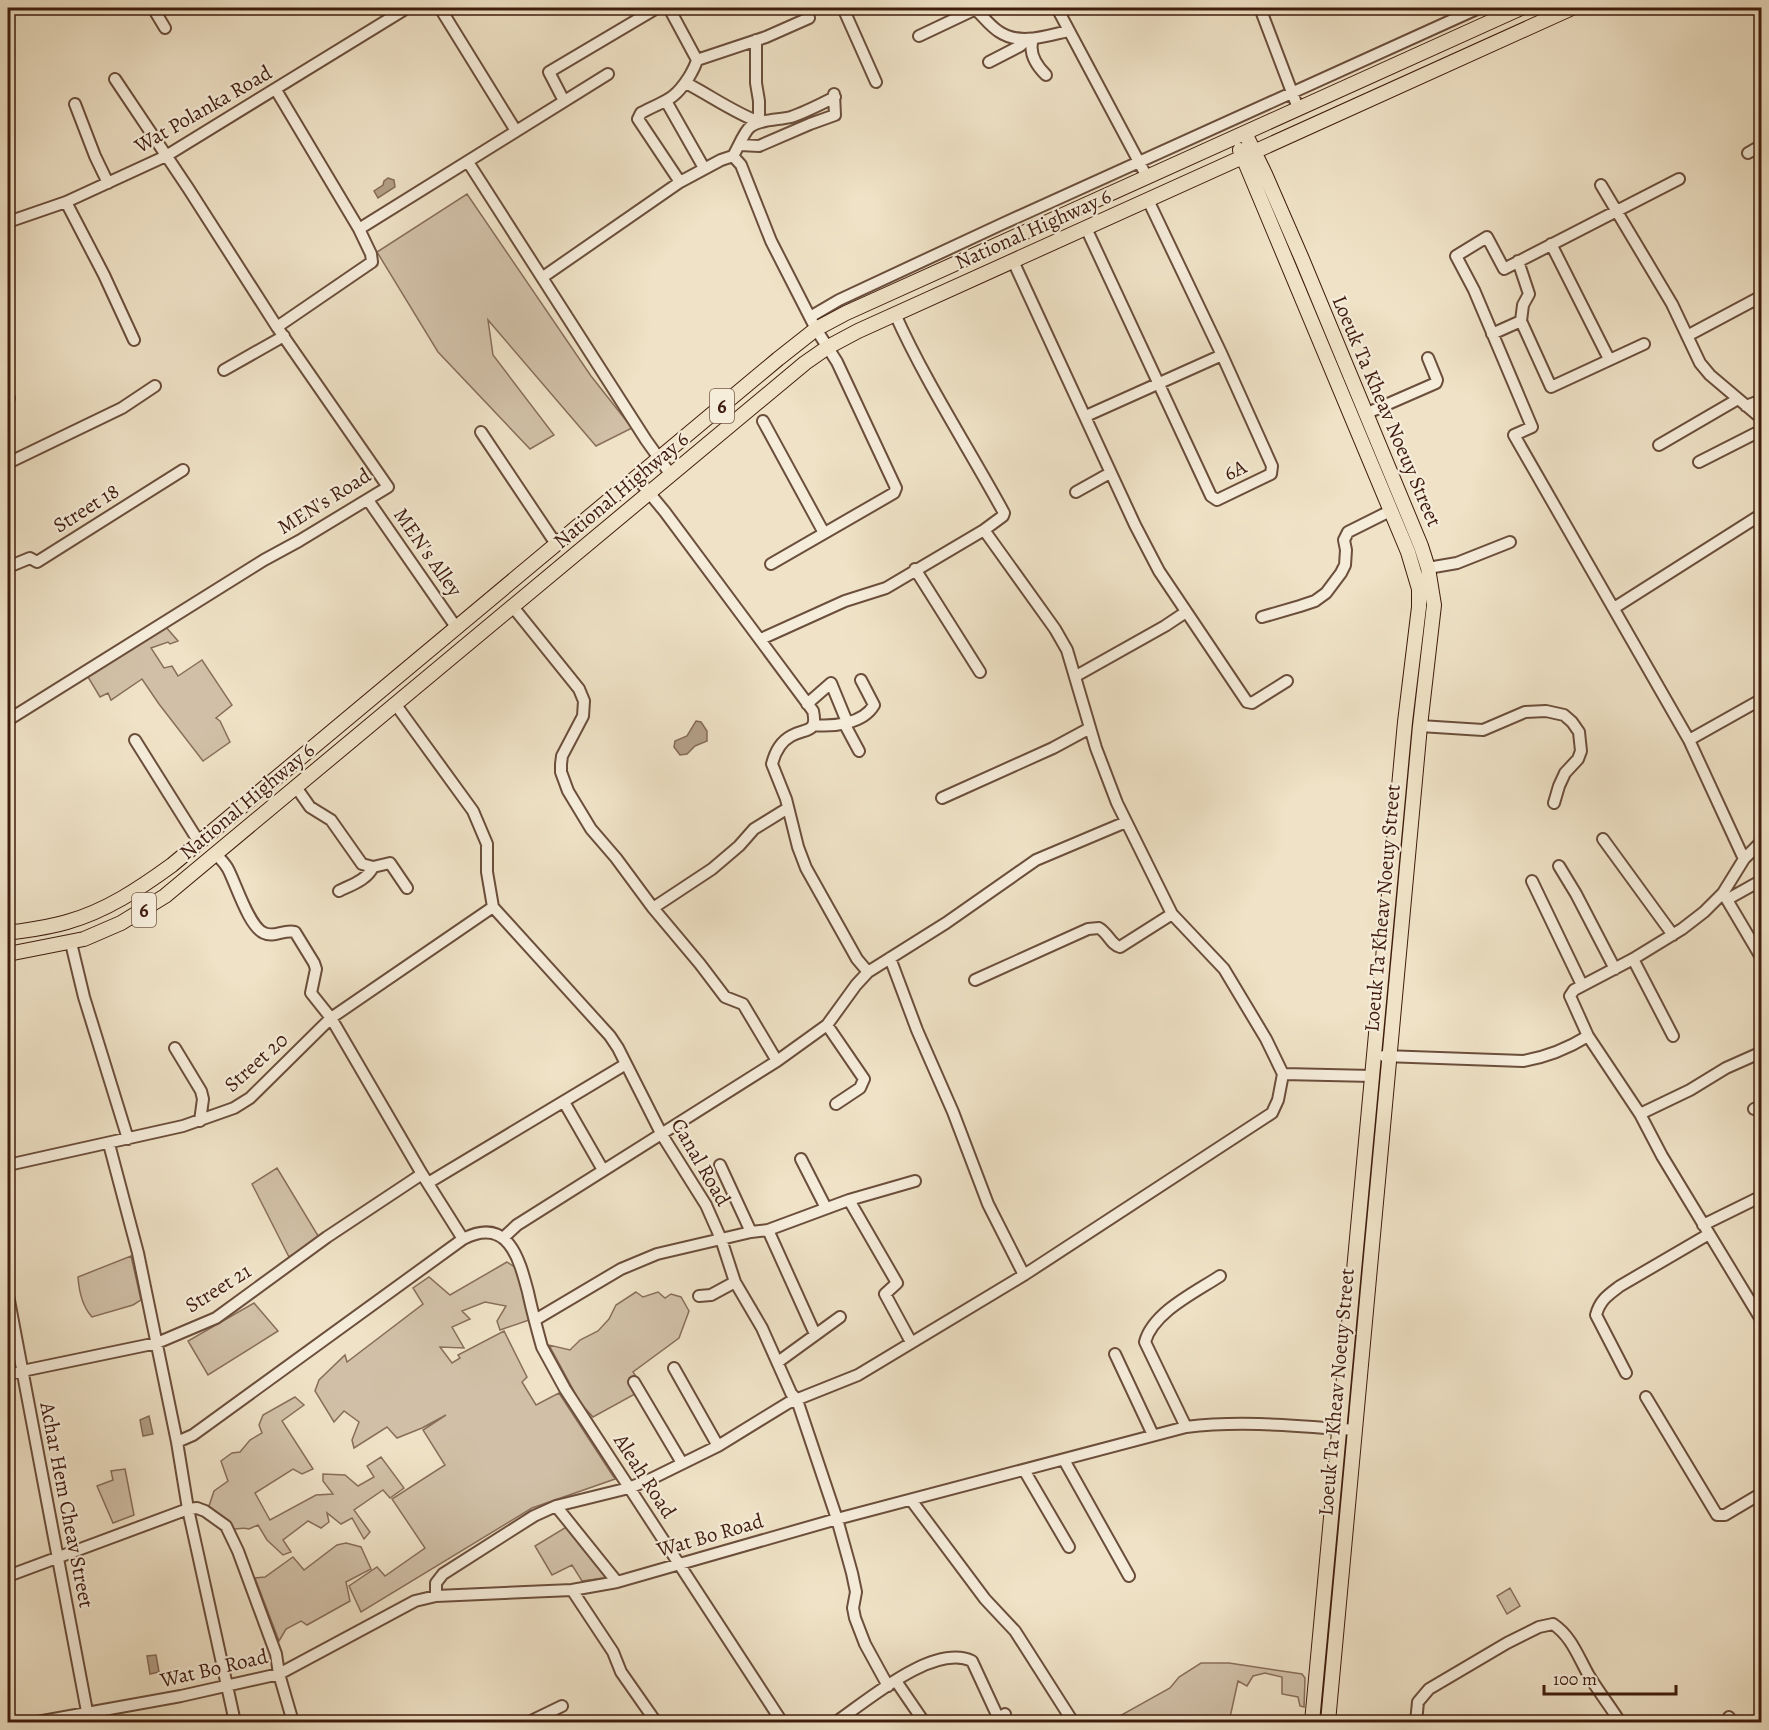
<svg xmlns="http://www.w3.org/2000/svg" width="1769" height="1730" viewBox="0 0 1769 1730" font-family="Alegreya,serif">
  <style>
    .green { fill: #d1c0a7; stroke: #886e5a; stroke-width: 1.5 }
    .water { fill: #b39f87; stroke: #856b56; stroke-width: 1.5 }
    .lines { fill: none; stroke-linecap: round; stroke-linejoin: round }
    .minor-casing { stroke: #6b4e3b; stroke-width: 14 }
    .major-casing { stroke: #3f1c0d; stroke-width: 16 }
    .minor { stroke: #f5ecda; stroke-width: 10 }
    .major { stroke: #efe2c6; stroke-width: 14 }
    .labels { text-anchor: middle; stroke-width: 4.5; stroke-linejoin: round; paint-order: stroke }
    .shield { fill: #f5ecda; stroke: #765a4a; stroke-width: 1.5 }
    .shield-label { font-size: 20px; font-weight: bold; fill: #3f1c0d }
    .street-label { font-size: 21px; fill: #3f1c0d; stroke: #f5ecda }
  </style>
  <rect width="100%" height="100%" fill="#efe2c6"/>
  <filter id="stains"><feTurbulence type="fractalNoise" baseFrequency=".00333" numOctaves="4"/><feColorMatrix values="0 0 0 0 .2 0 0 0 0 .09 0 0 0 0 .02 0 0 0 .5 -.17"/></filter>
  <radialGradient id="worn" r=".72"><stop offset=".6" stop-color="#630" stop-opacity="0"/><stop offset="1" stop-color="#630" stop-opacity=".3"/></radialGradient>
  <!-- green -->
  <path class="green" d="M467 194 591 376 632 428 596 446 488 320 493 355 554 435 530 449 438 352 377 252Z
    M165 626 178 641 170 644 168 642 151 648 164 668 172 666 178 676 202 660 232 705 216 718 220 721 230 742 203 761 159 704 142 679 111 700 108 693 100 697 88 677Z
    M277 1168 320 1239 289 1257 252 1184Z
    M131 1256 141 1300 133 1305 92 1317C82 1306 79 1292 78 1277Z
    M507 1262 516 1268 532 1319 500 1330 497 1321 506 1306 485 1302 462 1311 470 1319 452 1327 464 1348 440 1347 452 1363 460 1358 458 1355 504 1331 527 1377 522 1382 536 1405 559 1393 615 1479 532 1508 361 1612 349 1586 377 1567 385 1576 425 1548 392 1499 445 1465 423 1430 446 1415 422 1428 397 1438 387 1427 354 1448 352 1440 359 1422 344 1411 334 1422 315 1391 319 1380 345 1355 347 1362 423 1304 413 1288 429 1277 450 1295Z
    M636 1292 643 1297 658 1292 665 1298 671 1294 681 1297 689 1311 679 1338 633 1372 644 1389 593 1417 581 1404 549 1345 570 1350 580 1340 598 1331 609 1319 616 1305Z
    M254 1303 278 1331 208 1375 188 1341Z
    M295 1397 304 1405 282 1421 313 1469 302 1474 293 1469 255 1493 270 1520 316 1495 333 1494 323 1481V1474L345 1475 358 1486 374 1477 367 1466 381 1457 404 1488 390 1498 383 1490 354 1510 370 1532 364 1539 352 1518 341 1524 327 1513 329 1522 321 1528 308 1521 283 1540 291 1552 283 1555 267 1540 258 1525 249 1529C241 1527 236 1530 229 1529 220 1528 213 1523 205 1518L214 1491 228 1481 221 1461 232 1453 240 1452 250 1440 262 1433 259 1425 263 1415Z
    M125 1469 134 1515 113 1523 97 1486 113 1480 111 1471Z
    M568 1526 607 1571 604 1578 582 1581 572 1565 552 1575 535 1546Z
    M346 1543 361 1547 371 1569 346 1582 350 1601 307 1625 301 1621 286 1629 279 1641 255 1578 265 1577 293 1557 304 1570 337 1545Z
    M1510 1588 1520 1606 1507 1614 1497 1596Z
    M1201 1663H1229L1302 1674 1305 1678 1304 1707 1300 1706 1298 1697 1282 1694V1677L1265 1673 1253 1676 1247 1686 1238 1681 1229 1722H1109L1170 1688 1179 1677Z"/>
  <!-- water -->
  <path class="water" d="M388 178 394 180 395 187 378 198 374 191 383 185 384 181Z
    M696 721 701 722 707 731V741L695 746 687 754 680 755 674 747 675 741 687 736Z
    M149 1416 153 1434 143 1436 140 1420Z
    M156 1655 159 1672 150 1674 147 1656Z"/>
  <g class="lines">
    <!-- minor casing -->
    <g class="minor-casing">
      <path id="minor" d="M153 8 165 28
        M440 8 516 131
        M669 8 697 60C695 67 693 70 689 77 673 102 665 100 641 113L638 119 680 182
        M843 8 876 82
        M974 8C982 15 989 25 998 31 1019 46 1046 36 1068 31
        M1057 8 1147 177
        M1260 8 1298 108
        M919 36 976 9
        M1033 39C1028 53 1036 65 1046 75
        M697 60 766 37 809 18
        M989 62 1020 46 1028 39
        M686 83C711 96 733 112 759 122V101L756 83V40
        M276 90 359 229 371 254 372 262 277 327
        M564 101 549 72 657 8
        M666 101 704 168
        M75 104 95 156 108 183
        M740 145 759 146 810 124 835 115 834 94
        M1748 153 1762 145
        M733 156 741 165 771 241 816 329 837 362 896 488 894 493 771 564
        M468 162 646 440 671 475
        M1679 179 1504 269 1487 237 1456 256 1474 290 1532 427 1514 435 1689 740 1744 859
        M1601 185 1672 304 1700 363 1710 375 1762 419
        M66 202 104 275 134 340
        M8 222 66 202 166 156 407 8
        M1086 228 1211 496 1217 500 1271 474 1272 466 1222 355 1148 200
        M359 229 608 74
        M1551 244 1609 359
        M1013 261 1135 525 1159 571 1247 702 1252 703 1287 681
        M543 277 680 182 721 160 733 156C738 148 744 132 750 127 760 119 779 120 791 117 806 112 821 104 835 97
        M810 317 839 300 1002 224 1479 8
        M1521 321 1551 387 1644 344
        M1492 334 1521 321 1523 305 1529 294 1518 261
        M1687 336 1762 296
        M224 370 284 336
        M8 398H9
        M1746 406 1762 400
        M1365 414 1436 383 1437 380 1428 358
        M1086 416 1222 355
        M763 421 824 533
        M481 432 556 544
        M1659 445 1738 399
        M1699 462 1762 430
        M8 463 122 408 155 386
        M636 477 665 512 813 711C818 734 805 728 791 736 780 742 775 752 772 764L786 799 798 847 806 868 857 959 868 972
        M1076 492 1110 473
        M368 500 456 627
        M8 567 30 558 37 562 183 470
        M1428 568 1457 563 1510 542
        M915 569 980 672
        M513 607 579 689 584 701 583 716 562 756 561 764V772L568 791 591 829 616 858 653 908 700 964 725 997 743 1004 777 1061
        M1614 608 1762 514
        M1262 617 1300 606 1315 601 1326 593 1341 573 1345 565 1346 550 1344 540 1348 532 1390 511
        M761 639 845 601 886 588 984 530 1003 516 1004 513C968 447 926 383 895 314
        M1076 676 1165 626 1186 612
        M807 704 831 683 847 722
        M396 705 473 811 487 844V872L493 907 610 1036 618 1048 662 1135 706 1205 721 1239 735 1282 762 1328 791 1393 797 1400 837 1519 852 1573 856 1592 853 1608 855 1618 865 1644 888 1686
        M8 720 264 560 299 541 388 487 277 327 188 188 115 79
        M844 723 859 751
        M813 725C833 727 863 724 874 705L861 680
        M1420 726 1483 730 1525 712 1546 711 1564 715 1572 722 1579 732 1581 751 1578 759 1565 773 1559 786 1554 803
        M135 740 199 842
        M1689 740 1762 699
        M296 787 310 807 331 820 362 864 373 867 390 863 407 888
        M942 798 1053 748 1090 728
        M1603 839 1673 935
        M1762 841 1744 859 1723 893 1704 912 1682 929 1633 959 1574 990 1570 996 1588 1036 1640 1114 1662 1156 1762 1321
        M216 854C220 859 225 863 228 869 236 884 249 927 264 933 274 938 284 929 295 932L314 963 316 969 311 993 331 1018 422 1174 463 1239
        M1559 866 1576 894 1615 969
        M1532 881 1582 985
        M339 891C351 885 367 880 373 867
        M1723 893 1762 959
        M1728 899 1762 880
        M653 908 712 869 739 846 754 829 788 808
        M71 943 84 997 128 1139
        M890 958 917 1030 953 1112 988 1204 1024 1275
        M1633 959 1673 1036
        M975 980 1088 929 1099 928C1108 933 1111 945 1120 947L1172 914
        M827 1025 864 1079 860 1088 836 1104
        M175 1048 201 1091 203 1099 200 1121
        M1384 1056 1523 1061C1547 1057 1567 1049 1588 1036
        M1283 1074 1373 1076
        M564 1102 603 1170
        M1754 1109 1762 1106
        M1640 1114 1690 1090 1726 1068 1762 1052
        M109 1144 138 1253 177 1442 188 1509 235 1722
        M801 1159 826 1208
        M8 1165 183 1126 234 1108 250 1098 331 1018 493 907
        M720 1165 751 1232
        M428 1183 626 1064
        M849 1200 897 1283 885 1294 911 1342
        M1703 1225 1762 1196
        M768 1230 815 1334
        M503 1238 517 1225 777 1061 827 1025 856 985 868 972 946 923 1036 860 1126 822
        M8 1295 89 1722
        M699 1296 711 1295 735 1282
        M535 1320 621 1269 657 1254 751 1232 768 1230 849 1200 915 1181
        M1115 1354 1153 1435
        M778 1362 840 1317
        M674 1368 718 1446
        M1626 1373 1596 1315C1600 1300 1608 1295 1620 1286L1709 1234
        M8 1374 157 1343 216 1318 327 1237 422 1174
        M634 1382 682 1463
        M1646 1397 1717 1515H1725L1762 1493
        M1186 1427 1145 1342C1153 1312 1196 1292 1220 1276
        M177 1442 193 1435 463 1239C508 1216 519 1258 528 1292 532 1311 537 1329 542 1347L565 1389 782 1722
        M1064 1460 1129 1576
        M1024 1470 1069 1547
        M911 1500 985 1599 1015 1631 1073 1722
        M556 1506 617 1582
        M8 1576 188 1509 197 1508 205 1511 226 1526 238 1551 276 1654 279 1674 293 1722
        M572 1590 613 1652 621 1672 656 1722
        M436 1596V1583L443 1574 534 1516 556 1506 629 1488 651 1479 718 1446 788 1403 858 1375 1024 1275 1272 1113 1278 1100 1283 1074 1266 1039 1224 969 1172 914 1117 803 1096 748 1067 650 1055 629 984 530
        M896 1681 924 1722
        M1729 1717 1732 1722
        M37 1722 181 1696 279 1674 415 1601 436 1596 572 1590 617 1582 837 1519 1186 1427C1242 1420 1298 1426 1354 1430
        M529 1722 562 1706
        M836 1722C867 1701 933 1643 972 1661L997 1715 1000 1717 1005 1714
        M1416 1722 1418 1702 1429 1689 1507 1643 1539 1627 1553 1624C1571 1636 1578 1656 1588 1674 1598 1691 1610 1706 1620 1722"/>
    </g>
    <!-- major casing -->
    <g class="major-casing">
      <path id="major" d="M1245 133 1265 174 1302 259 1421 546 1428 568 1434 605 1420 726 1328 1722
        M1240 150 1408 552 1419 589V607L1405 722 1312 1722
        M8 933C27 930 47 928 67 922 106 911 139 889 172 865L778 359 816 329 846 313 1521 8
        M8 954 84 939 121 923 165 896 805 363 828 347 858 331 1572 8"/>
    </g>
    <!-- minor -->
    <use href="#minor" class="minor"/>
    <!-- major -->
    <use href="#major" class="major"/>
  </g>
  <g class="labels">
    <!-- shield labels -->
    <g class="shield">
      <rect x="710" y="389" width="24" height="34" rx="4.5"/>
      <rect x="132" y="893" width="24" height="34" rx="4.5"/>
    </g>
    <g class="shield-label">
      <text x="722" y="413">6</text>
      <text x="144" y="917">6</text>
    </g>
    <!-- street labels -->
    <g class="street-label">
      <text transform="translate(203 109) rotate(-30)" y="7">Wat Polanka Road</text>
      <text transform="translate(1033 229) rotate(-24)" y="7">National Highway 6</text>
      <text transform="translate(1387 411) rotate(67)" y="7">Loeuk Ta Kheav Noeuy Street</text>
      <text transform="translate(1235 470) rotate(-26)" y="7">6A</text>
      <text transform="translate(621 490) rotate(-40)" y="7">National Highway 6</text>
      <text transform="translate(324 501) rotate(-32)" y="7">MEN's Road</text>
      <text transform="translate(86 508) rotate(-32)" y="7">Street 18</text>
      <text transform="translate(428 552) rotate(55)" y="7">MEN's Alley</text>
      <text transform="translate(247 801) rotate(-40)" y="7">National Highway 6</text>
      <text transform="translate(1382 908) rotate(-85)" y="7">Loeuk Ta Kheav Noeuy Street</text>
      <text transform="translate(256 1062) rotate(-42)" y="7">Street 20</text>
      <text transform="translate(701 1162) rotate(60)" y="7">Canal Road</text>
      <text transform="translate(218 1288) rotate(-32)" y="7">Street 21</text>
      <text transform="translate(1336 1392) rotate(-85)" y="7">Loeuk Ta Kheav Noeuy Street</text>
      <text transform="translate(645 1476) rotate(57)" y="7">Aleah Road</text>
      <text transform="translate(67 1505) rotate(79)" y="7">Achar Hem Cheav Street</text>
      <text transform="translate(710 1535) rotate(-16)" y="7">Wat Bo Road</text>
      <text transform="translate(214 1668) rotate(-13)" y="7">Wat Bo Road</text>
    </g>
  </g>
  <!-- margin -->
  <rect width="1769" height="1730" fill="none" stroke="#efe2c6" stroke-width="30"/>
  <rect x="9" y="9" width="1751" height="1712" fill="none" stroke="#3f1c0d" stroke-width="3"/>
  <rect x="15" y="15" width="1739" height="1700" fill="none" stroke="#3f1c0d" stroke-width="1.5"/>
  <!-- scale -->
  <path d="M1544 1685v9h132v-9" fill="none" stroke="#3f1c0d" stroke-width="3"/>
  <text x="1553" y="1685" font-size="18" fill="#3f1c0d" stroke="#f5ecda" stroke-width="4.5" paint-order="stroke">100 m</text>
  <rect width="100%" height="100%" filter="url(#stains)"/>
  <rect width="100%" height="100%" fill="url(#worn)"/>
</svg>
